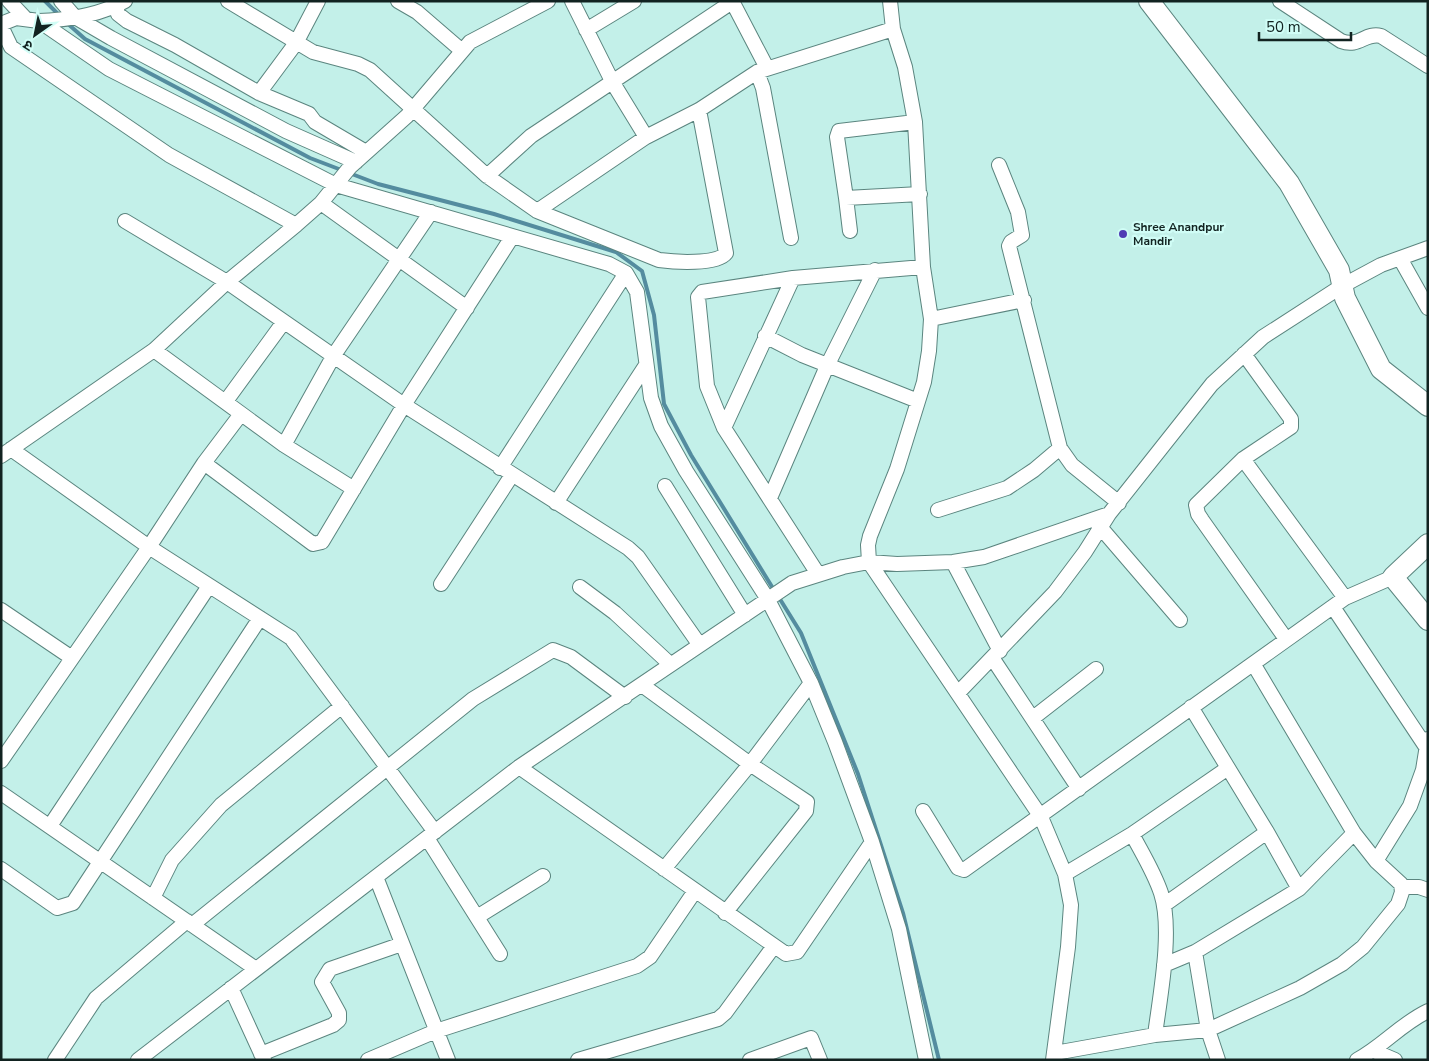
<svg xmlns="http://www.w3.org/2000/svg" width="1429" height="1061" viewBox="0 0 1429 1061" font-family="'Nunito Sans','Noto Sans Devanagari',sans-serif">
  <style>
    .lines { fill: none; stroke-linecap: round; stroke-linejoin: round }
    .stream { stroke: #548c9f; stroke-width: 4 }
    .street-casing { stroke: #5b857f; stroke-width: 16 }
    .secondary-casing { stroke: #5b857f; stroke-width: 22 }
    .street { stroke: #fff; stroke-width: 14 }
    .secondary { stroke: #fff; stroke-width: 20 }
    .poi-dot { fill: #503cb4; stroke: #d0fdf6; stroke-width: 2 }
    .labels { text-anchor: middle; stroke-width: 4.5; stroke-linejoin: round; paint-order: stroke }
    .poi-label { font-size: 12px; font-weight: bold; fill: #122321; stroke: #d0fdf6; text-anchor: start }
  </style>
  <rect width="100%" height="100%" fill="#c3f0e9"/>
  <g class="lines">
    <!-- stream -->
    <path class="stream" d="M45 1 60 16
      M67 23 85 39 310 158 378 184 494 214 616 252 642 271 654 315 664 404 691 455 774 590
      M778 596 801 633 858 774 903 913 939 1060"/>
    <!-- street casing -->
    <g class="street-casing">
      <path id="street" d="M9 1 26 19
        M61 1 75 17 111 38 286 131 356 162
        M228 1 313 52 358 64 370 70 487 176 537 211 659 260C674 262 717 265 726 253L699 110
        M398 1 417 12 461 50
        M572 1 613 83 646 137
        M732 1 767 68
        M890 1 893 29 905 67 915 122 923 267 931 319 929 351 924 382 897 469 870 536 868 545 869 562 1041 817 1065 874 1071 905 1068 947 1053 1060
        M1280 1 1341 41C1359 48 1365 32 1381 36L1428 66
        M116 6 118 14 127 21 175 45 259 93 309 114 315 122 366 152
        M39 21C67 20 100 15 125 1
        M1 24 16 18 39 21 109 69 336 185 609 264 626 273 637 292 651 398 661 426 686 471 767 598 811 683 835 742 872 842 899 929 926 1060
        M1 26 11 47 169 155 296 225
        M586 30 634 1
        M757 72 763 88 791 238
        M259 93 296 43 318 1
        M999 165 1018 212 1022 235 1011 242 1009 246 1060 448 1072 465 1119 503
        M487 176 531 136 732 2
        M846 198 837 137 839 131 915 122
        M321 203 467 308
        M537 211 646 137 699 110 757 72 893 29
        M125 221 227 282 404 405 628 548 638 557 699 644
        M850 231 846 198 920 194
        M1401 260 1428 308
        M931 319 1024 300
        M765 336 802 355 918 401
        M154 350 284 445 354 489
        M1244 354 1291 419V427L1243 459 1196 505 1198 514 1202 520 1286 639
        M226 401 283 323
        M724 428 793 278
        M284 445 334 355 431 212
        M11 449 149 547 291 638 435 832
        M1 456 154 350 227 282 296 225 321 203 350 167 407 116 470 42 548 1
        M1243 459 1345 598
        M204 463 313 544 322 542 404 405 512 237
        M500 468 626 273
        M665 486 745 615
        M770 498 827 366 875 270
        M556 503 646 365
        M938 510 1007 488 1034 470 1060 448
        M1101 528 1180 620
        M953 562 1000 651
        M818 574 724 428 707 386 698 297 702 292 793 278 923 267
        M441 584 512 475
        M580 587 615 613 670 664
        M1333 607 1426 747
        M1 610 72 658
        M993 659 1079 789
        M642 685 750 764 807 802 806 811 725 913
        M958 693 1055 592 1085 552 1109 514 1212 384 1263 337 1342 286 1381 265 1428 248
        M1191 707 1267 832 1299 889
        M1033 718 1096 669
        M1 761 149 547 204 463 241 414
        M519 767 786 954 797 952 872 842
        M1 793 256 969
        M923 811 958 868 964 870 1345 598 1393 577
        M50 826 209 586
        M1132 834C1142 853 1154 872 1161 893 1173 930 1160 996 1155 1035
        M427 838 500 954
        M1376 861 1410 806 1423 770 1428 739
        M1 869 57 908 73 903 260 618
        M664 869 750 764 811 683
        M1065 874 1132 834 1228 768
        M376 877 448 1060
        M1402 887H1419L1428 890
        M153 898 172 860 221 805 342 706
        M1164 905 1267 832
        M477 917 543 876
        M192 925 473 699 553 650 571 657 625 697
        M1195 952 1208 1030 1218 1060
        M1164 965 1195 952 1299 889 1354 833
        M231 988 264 1060
        M1374 1051 1395 1060
        M1055 1053 1155 1035 1208 1030 1300 988 1342 964 1363 947 1398 904 1402 892 1401 884 1376 861 1354 833 1254 665
        M261 1054 333 1025 339 1020V1013L322 982 330 969 402 944
        M55 1060 96 998 187 921
        M138 1060 519 767 792 583 843 567 869 562 897 564 953 562 984 557 1109 514
        M368 1060 436 1031 637 966 650 957 695 891
        M578 1060 718 1019 725 1013 774 946
        M750 1060 811 1038 820 1060
        M1357 1060C1383 1046 1402 1023 1428 1011"/>
    </g>
    <!-- secondary casing -->
    <g class="secondary-casing">
      <path id="secondary" d="M1149 1 1289 183 1339 270 1345 298 1381 369 1428 406
        M1428 544 1393 577 1428 620"/>
    </g>
    <!-- street -->
    <use href="#street" class="street"/>
    <!-- secondary -->
    <use href="#secondary" class="secondary"/>
  </g>
  <!-- markers -->
  <circle class="poi-dot" cx="1123" cy="234" r="5"/>
  <g class="labels">
    <!-- poi labels -->
    <g class="poi-label">
      <text x="1133" y="231">Shree Anandpur<tspan x="1133" dy="14">Mandir</tspan></text>
    </g>
  </g>
  <!-- border -->
  <rect width="1429" height="1061" fill="none" stroke="#122321" stroke-width="5"/>
  <!-- north arrow -->
  <g transform="translate(35 35) rotate(213)" stroke="#d0fdf6" stroke-width="4" paint-order="stroke">
  <path d="M0-4L9 19L0 12L-9 19Z" fill="#122321"/>
  <text y="-8" font-size="14" font-weight="bold" text-anchor="middle" fill="#122321">उ</text>
  </g>
  <!-- scale -->
  <path d="M1259 32v8h92v-8" fill="none" stroke="#122321" stroke-width="2.5"/>
  <text x="1266" y="32" font-size="15" fill="#122321" stroke="#d0fdf6" stroke-width="4" paint-order="stroke">50 m</text>
</svg>
